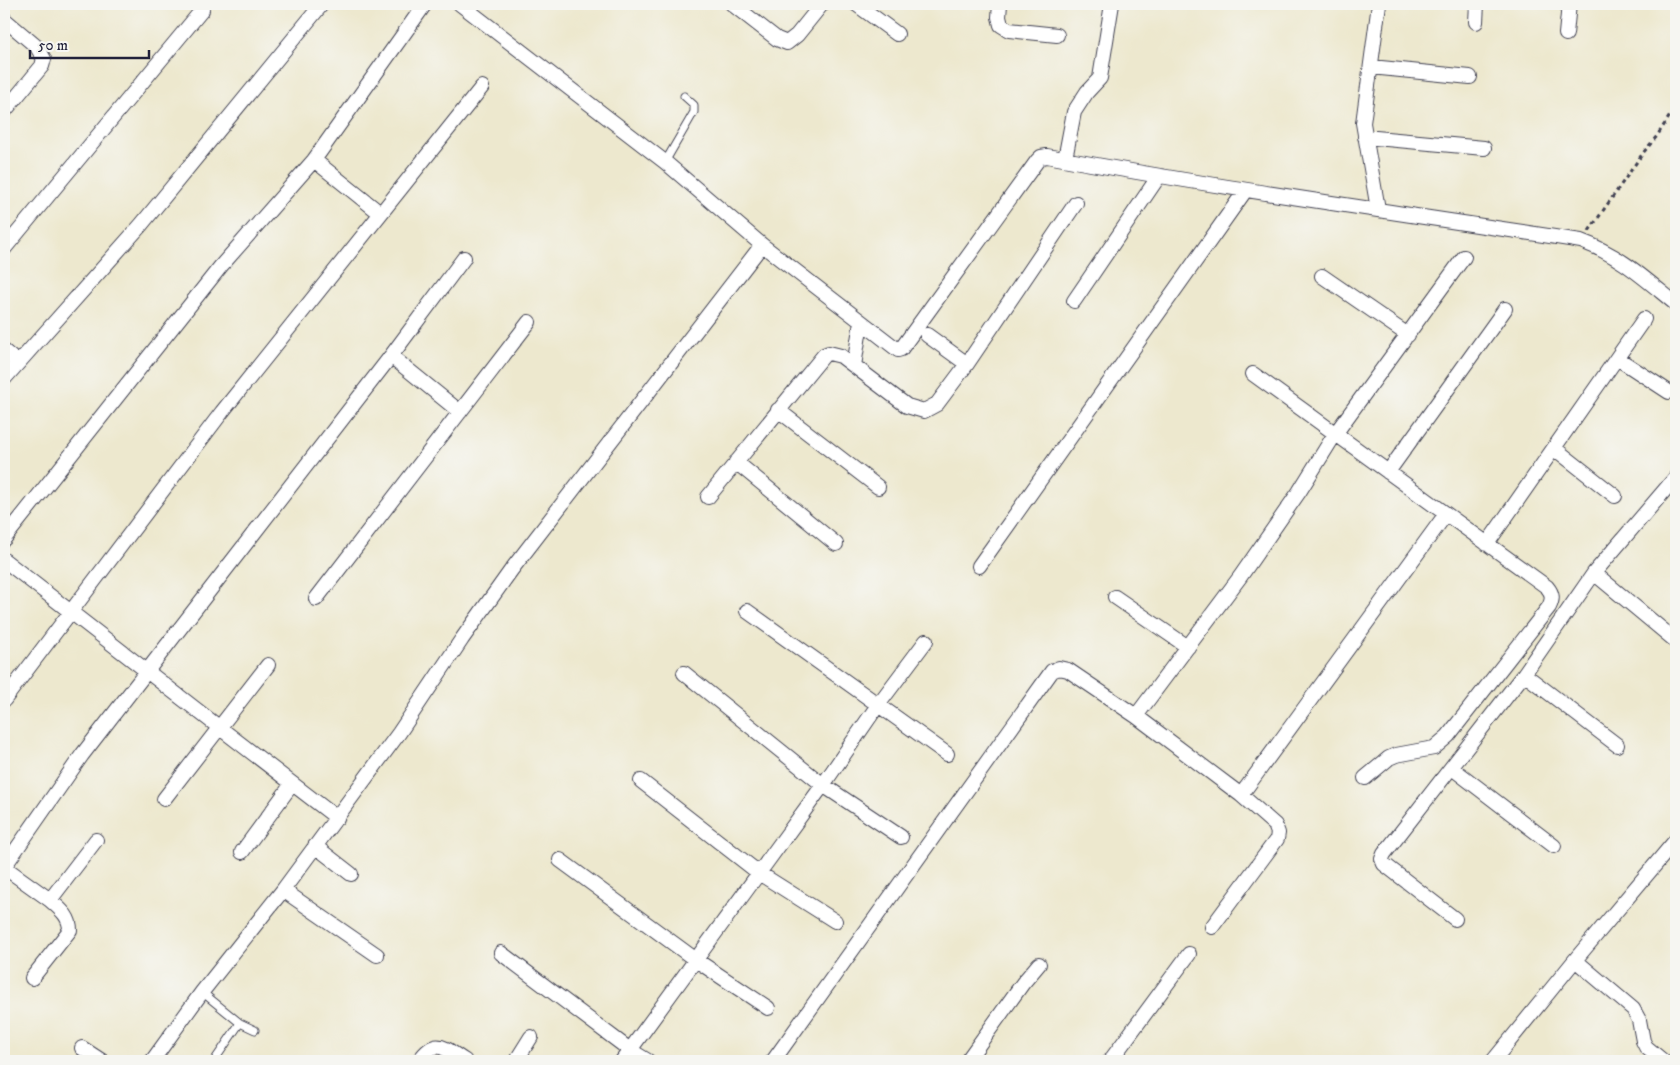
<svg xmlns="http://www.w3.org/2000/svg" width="1680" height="1065" viewBox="0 0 1680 1065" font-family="'IM FELL DW Pica',serif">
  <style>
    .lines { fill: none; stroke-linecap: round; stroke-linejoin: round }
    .service-casing { stroke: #404051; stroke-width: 9 }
    .minor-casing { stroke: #404051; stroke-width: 16 }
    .path { stroke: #404051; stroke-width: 3; stroke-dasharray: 4 4; stroke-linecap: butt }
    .service { stroke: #fff; stroke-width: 7 }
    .minor { stroke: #fff; stroke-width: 14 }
  </style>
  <rect width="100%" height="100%" fill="#f6f6f2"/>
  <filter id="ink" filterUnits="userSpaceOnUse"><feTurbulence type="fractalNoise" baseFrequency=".02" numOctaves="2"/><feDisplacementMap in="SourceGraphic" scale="10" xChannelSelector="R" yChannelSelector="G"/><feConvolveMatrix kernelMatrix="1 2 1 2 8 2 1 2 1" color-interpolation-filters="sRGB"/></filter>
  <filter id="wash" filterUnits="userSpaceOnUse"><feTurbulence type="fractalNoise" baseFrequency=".0096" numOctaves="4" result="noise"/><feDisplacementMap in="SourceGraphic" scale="20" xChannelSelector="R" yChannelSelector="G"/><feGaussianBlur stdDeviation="1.12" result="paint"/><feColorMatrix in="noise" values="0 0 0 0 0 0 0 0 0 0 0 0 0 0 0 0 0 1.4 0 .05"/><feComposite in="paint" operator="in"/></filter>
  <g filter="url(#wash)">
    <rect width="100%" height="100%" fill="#ede8ce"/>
  </g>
  <g filter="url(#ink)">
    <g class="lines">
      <!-- service casing -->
      <g class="service-casing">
        <path id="service" d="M665 162 694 112V105L684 96
          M202 992 240 1023 255 1030
          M214 1061 240 1023"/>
      </g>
      <!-- minor casing -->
      <g class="minor-casing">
        <path id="minor" d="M460 4 665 162 762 245 898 350 901 349 1037 161 1041 157 1047 156C1224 189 1403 213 1581 241 1620 255 1645 279 1676 304
          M732 4 777 39 787 43 797 35 822 4
          M856 4 897 34
          M1000 4 999 17 1001 25 1009 30 1057 35
          M4 19 37 47 44 59 42 66 4 112
          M1476 22 1477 4
          M1566 34 1569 4
          M1371 67 1470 77
          M1365 137 1484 148
          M1065 159 1074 112 1087 92 1100 78 1112 4
          M314 160 380 213
          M1378 209 1363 123 1379 4
          M4 249 202 10
          M1322 276 1408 335
          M1074 301 1159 176
          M927 335 967 364
          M4 351 18 363
          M391 356 460 412
          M1617 358 1669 392
          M854 366 861 322
          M1253 374 1547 587C1553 594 1553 599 1549 607L1448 736 1434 748 1396 755 1389 758 1365 778
          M4 379 141 225 322 4
          M778 410 878 487
          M1554 448 1615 496
          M736 462 836 544
          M1388 472 1505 309
          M708 497 824 355 829 353 841 356 907 406 924 411 937 404 967 364 1076 203
          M4 539 221 266 314 160 425 4
          M1487 544 1644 319
          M4 560 220 728 337 818
          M979 566 1245 191
          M1594 573 1676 641
          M1115 597 1188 647
          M316 599 529 322
          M747 611 947 754
          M684 673 823 785 901 837
          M1524 674 1617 745
          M4 700 222 412 482 87
          M1136 716 1240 577 1299 492 1335 434 1464 257
          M1452 768 1554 846
          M641 781 759 873 835 921
          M1241 795 1446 514
          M164 799 268 665
          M315 846 351 874
          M242 852 292 784
          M560 860 696 960 768 1008
          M4 867 82 755 391 356 464 258
          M4 867 50 900 96 840
          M283 890 377 955
          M1455 919 1384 864 1382 859 1384 854 1524 674 1594 573 1676 477
          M501 953 630 1050 648 1061
          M1575 960 1633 1009 1639 1020 1643 1041 1646 1047 1663 1061
          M32 978 70 930C70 916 60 909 50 900
          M82 1048 102 1061
          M152 1061 202 992 283 890 399 733 462 639 512 569 762 245
          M419 1061C436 1036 444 1048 465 1061
          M516 1061 531 1037
          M622 1061 823 785 878 705 926 641
          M773 1061 1052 671 1059 668 1068 670 1136 716 1241 795 1275 825 1278 833 1277 839 1212 927
          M967 1061 1023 983 1039 964
          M1110 1061 1189 954
          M1493 1061 1575 960 1676 840"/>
      </g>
      <!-- path -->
      <path class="path" d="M1589 231 1643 153 1657 136 1676 106"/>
      <!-- service -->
      <use href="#service" class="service"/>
      <!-- minor -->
      <use href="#minor" class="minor"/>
    </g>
  </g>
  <!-- margin -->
  <rect width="1680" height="1065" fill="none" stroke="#f6f6f2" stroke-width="20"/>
  <!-- scale -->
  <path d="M30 50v8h119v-8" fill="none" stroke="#22223b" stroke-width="2.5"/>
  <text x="38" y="50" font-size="15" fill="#22223b" stroke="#f6f6f2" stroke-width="4" paint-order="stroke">50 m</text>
</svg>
